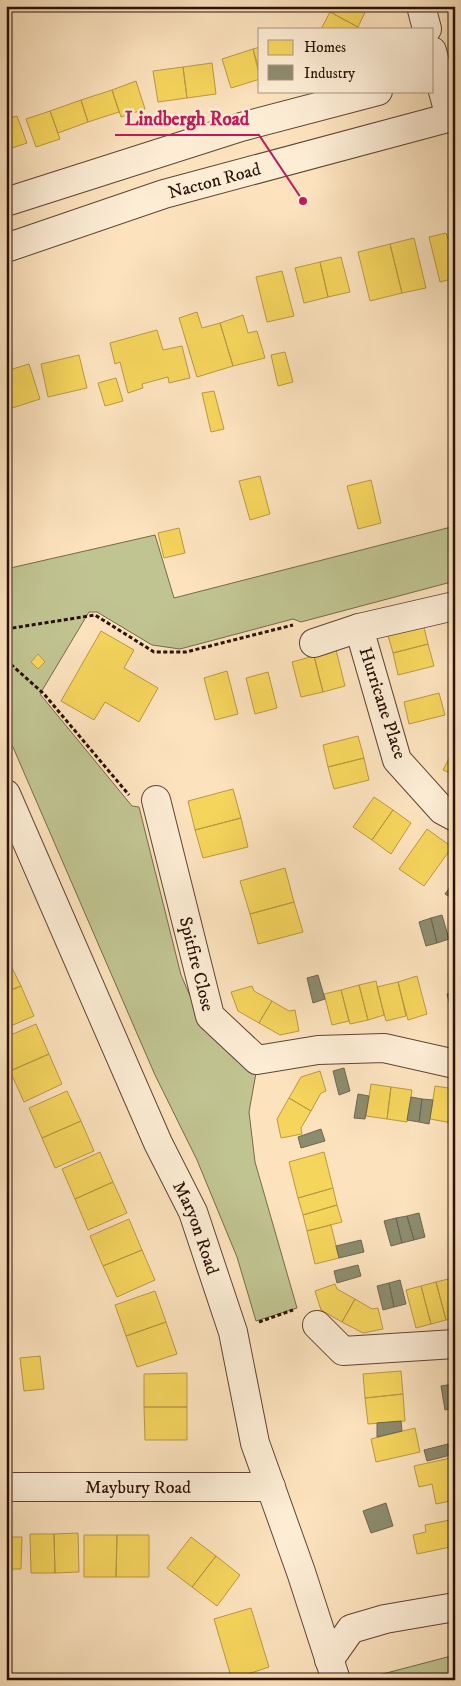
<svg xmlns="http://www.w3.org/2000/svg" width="461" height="1686" viewBox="0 0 461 1686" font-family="'IM FELL DW Pica',serif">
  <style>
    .green { fill: #c0c491; stroke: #766a4c }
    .homes { fill: #f6d55c; stroke: #b99a42 }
    .industry { fill: #8c8c6e; stroke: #6f674f }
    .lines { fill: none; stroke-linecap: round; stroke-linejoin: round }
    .minor-casing { stroke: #5f4534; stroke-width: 30 }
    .tertiary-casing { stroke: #5f4534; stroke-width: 30 }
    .path { stroke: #2b1006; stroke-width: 3; stroke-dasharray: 4 2.5; stroke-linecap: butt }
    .minor { stroke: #fdedd5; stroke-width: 28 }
    .tertiary { stroke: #fdedd5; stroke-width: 28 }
    .labels { text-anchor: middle; stroke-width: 5; stroke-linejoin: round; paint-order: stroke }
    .street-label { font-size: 18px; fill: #2b1006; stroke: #fdedd5 }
    .leader { fill: none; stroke: #c2185b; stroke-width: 2 }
    .callout-dot { fill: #c2185b; stroke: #fdedd5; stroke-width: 2 }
    .callout-label { font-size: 19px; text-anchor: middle; font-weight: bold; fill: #c2185b; stroke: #fdedd5; stroke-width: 5; stroke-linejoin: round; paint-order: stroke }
  </style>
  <rect width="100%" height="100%" fill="#fce3be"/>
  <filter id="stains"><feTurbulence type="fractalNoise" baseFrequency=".004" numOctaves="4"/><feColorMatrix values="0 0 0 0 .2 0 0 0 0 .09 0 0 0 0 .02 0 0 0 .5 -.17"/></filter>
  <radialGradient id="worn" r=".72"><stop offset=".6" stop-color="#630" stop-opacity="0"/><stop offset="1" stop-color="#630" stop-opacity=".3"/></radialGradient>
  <!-- green -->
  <path class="green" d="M455 526V581L301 622 293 619 180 649 152 645 97 612H89L40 694 132 806 139 807 181 975 200 1019 256 1073 249 1112 255 1162 297 1308 256 1321 237 1257 197 1160 155 1075 6 731V569L155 535 174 598Z
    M455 1655V1680H375V1676Z"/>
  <!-- homes -->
  <path class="homes" d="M333 6H368L358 27 330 12Z
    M330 12 358 27 357 29H321Z
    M260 47V72L253 49Z
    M253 49 260 79 231 88 222 59Z
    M212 63 216 94 187 98 183 67Z
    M183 67 187 98 158 102 153 71Z
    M136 81 145 109 121 117 112 90Z
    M112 90 119 112 88 122 81 100Z
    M81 100 88 122 58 133 50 111Z
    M50 111 60 139 36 147 26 119Z
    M17 116 27 143 6 150V119Z
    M446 233 448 239 455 238V278L440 282 429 237Z
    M414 238 426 288 402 293 390 244Z
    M390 244 402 293 370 301 358 252Z
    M341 257 350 292 328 297 320 262Z
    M320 262 328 297 304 303 295 268Z
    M282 271 294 316 267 322 256 277Z
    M197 312 202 328 220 323 233 366 197 377 179 318Z
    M243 315 248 333 257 331 265 358 233 366 220 323Z
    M157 330 163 350 182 346 190 378 169 383 168 377 142 384 143 388 128 393 120 362 115 364 110 343Z
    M285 352 293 382 278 386 271 355Z
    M79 355 87 388 48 397 41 364Z
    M29 364 40 399 9 409 6 401V371Z
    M116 378 123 401 105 406 98 383Z
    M214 391 224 429 211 432 202 393Z
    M260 476 270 514 250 520 239 481Z
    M371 480 381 523 358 529 347 486Z
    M179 528 185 553 164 558 158 533Z
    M423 623 428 644 393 653 387 632Z
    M101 631 134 650 124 668 158 688 139 722 105 702 94 720 61 701Z
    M428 644 434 666 398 675 393 653Z
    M336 650 345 686 323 692 314 656Z
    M38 654 45 662 38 669 31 662Z
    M314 656 323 692 301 697 292 662Z
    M227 671 238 714 215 720 204 678Z
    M268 672 277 708 255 714 246 678Z
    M439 693 445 715 409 724 404 702Z
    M358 736 364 758 328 767 323 745Z
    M455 747V775L443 770Z
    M364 758 369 780 334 789 328 767Z
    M233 789 241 818 195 830 188 801Z
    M374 797 393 810 372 840 353 827Z
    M393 810 411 823 391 854 372 840Z
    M241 818 248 847 203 858 195 830Z
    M427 829 452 847 424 886 399 869Z
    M285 868 294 902 250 914 240 881Z
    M294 902 303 932 258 944 250 914Z
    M6 956 21 986 6 992Z
    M417 976 427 1014 408 1020 398 982Z
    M376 981 384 1015 368 1020 359 985Z
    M398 982 406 1016 386 1021 377 987Z
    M359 985 368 1020 350 1024 341 990Z
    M21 986 34 1016 6 1028V992Z
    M252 986 254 991 272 1001 259 1023 238 1011 231 992Z
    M341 990 349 1021 332 1025 324 994Z
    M272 1001 289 1011 295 1010 299 1031 280 1035 259 1023Z
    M36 1024 49 1054 10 1071 6 1061V1037Z
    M49 1054 62 1084 24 1102 10 1071Z
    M320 1071 326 1091 321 1093 311 1111 289 1098 301 1077Z
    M371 1084 391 1087 387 1119 366 1116Z
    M435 1086 455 1089 452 1123 430 1119Z
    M391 1087 412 1090 407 1122 387 1119Z
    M67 1091 81 1121 42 1138 29 1108Z
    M289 1098 311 1111 301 1128 302 1134 281 1138 277 1119Z
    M81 1121 94 1151 55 1168 42 1138Z
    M100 1152 113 1182 75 1199 62 1169Z
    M324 1152 333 1188 298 1198 289 1162Z
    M113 1182 127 1213 88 1230 75 1199Z
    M333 1188 337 1205 303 1215 298 1198Z
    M337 1205 342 1222 307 1231 303 1215Z
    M129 1219 142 1250 103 1266 90 1236Z
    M331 1225 339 1258 315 1264 307 1231Z
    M142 1250 155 1280 117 1297 103 1266Z
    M452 1278 455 1290V1318L446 1320 436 1282Z
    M436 1282 446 1320 431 1324 421 1286Z
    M335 1284 337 1289 355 1299 342 1322 321 1310 315 1291Z
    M421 1286 431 1324 416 1328 406 1290Z
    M155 1291 166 1322 126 1336 115 1305Z
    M355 1299 372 1309 378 1308 383 1329 363 1333 342 1322Z
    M166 1322 177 1354 137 1367 126 1336Z
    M40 1356 44 1389 24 1391 20 1358Z
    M401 1371 403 1394 365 1398 363 1374Z
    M187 1373V1407H144V1374Z
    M403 1394 405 1421 368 1424 365 1398Z
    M144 1407H187V1440H145Z
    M415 1428 420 1452 376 1462 371 1439Z
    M455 1457V1500L436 1504 432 1484 419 1487 414 1466Z
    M455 1519V1546L417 1554 413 1535 426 1532 425 1525Z
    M78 1533 79 1572 55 1573 54 1534Z
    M30 1534H54L55 1573H31Z
    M84 1535H117L116 1577H84Z
    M117 1535H149V1577H116Z
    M6 1537H22L21 1569H6Z
    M191 1537 216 1556 192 1587 167 1568Z
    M216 1556 240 1575 217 1606 192 1587Z
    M251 1608 269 1667 242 1676 243 1680H232L214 1619Z"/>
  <!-- industry -->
  <path class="industry" d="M455 880V900L445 894Z
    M442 915 449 939 437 943 431 918Z
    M431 918 437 943 426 946 419 922Z
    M318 975 325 999 313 1003 307 978Z
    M455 992V1017L453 1018 447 994Z
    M344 1068 350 1091 339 1095 333 1071Z
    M358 1094 369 1096 365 1119 354 1118Z
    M411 1097 422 1099 419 1122 407 1120Z
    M422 1099 433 1100 429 1124 419 1122Z
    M321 1129 325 1141 301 1148 298 1137Z
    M419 1213 425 1237 414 1240 407 1216Z
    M407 1216 414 1240 402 1243 396 1218Z
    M396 1218 402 1243 391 1246 384 1221Z
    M361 1240 364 1252 339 1258 336 1246Z
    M358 1265 361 1276 337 1283 334 1271Z
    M400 1280 406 1304 394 1307 389 1283Z
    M389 1283 394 1307 383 1310 377 1286Z
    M453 1384 455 1408 445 1410 441 1386Z
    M401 1421 402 1431 377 1437V1423Z
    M448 1444 451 1455 427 1461 424 1450Z
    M386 1503 393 1526 371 1533 363 1511Z"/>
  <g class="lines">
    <!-- minor casing -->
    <g class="minor-casing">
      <g id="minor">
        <path d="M6 202 241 127 378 91"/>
        <path d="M359 628 397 760 442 810 455 817"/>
        <path d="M314 643 359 628 450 607"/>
        <path id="s1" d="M156 800 210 1016 257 1060 318 1050 384 1048 455 1064"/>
        <path d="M317 1325 343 1351 455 1344"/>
        <path id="s2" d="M6 1487H271"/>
        <path d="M329 1660 351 1629 385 1619 455 1607"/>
      </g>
    </g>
    <!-- tertiary casing -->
    <g class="tertiary-casing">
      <g id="tertiary">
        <path d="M421 6 427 29"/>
        <path d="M432 51 450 117"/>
        <path id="s3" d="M6 248 164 194 455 116"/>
        <path id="s4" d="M6 794 158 1143 193 1212 233 1332 255 1443 301 1572 336 1680"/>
      </g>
    </g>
    <!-- path -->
    <path class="path" d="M6 629 95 615 154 652H186L293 625
      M6 660 44 694 129 795
      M6 756 11 767
      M259 1322 293 1310"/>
    <!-- minor -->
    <use href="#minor" class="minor"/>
    <!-- tertiary -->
    <use href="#tertiary" class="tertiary"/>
  </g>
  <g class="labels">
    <!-- street labels -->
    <g class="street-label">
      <text dy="6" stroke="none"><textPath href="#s3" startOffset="219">Nacton Road</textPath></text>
      <text transform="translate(383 703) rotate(72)" y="6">Hurricane Place</text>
      <text dy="6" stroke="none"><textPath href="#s1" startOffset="169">Spitfire Close</textPath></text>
      <text dy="6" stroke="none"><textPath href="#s4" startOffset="474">Maryon Road</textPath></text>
      <text dy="6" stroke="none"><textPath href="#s2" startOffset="132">Maybury Road</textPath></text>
    </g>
  </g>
  <!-- callouts -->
  <path class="leader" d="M303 201L259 135H115"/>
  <circle class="callout-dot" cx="303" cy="201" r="5"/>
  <g class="callout-label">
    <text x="187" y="125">Lindbergh Road</text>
  </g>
  <!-- margin -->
  <rect width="461" height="1686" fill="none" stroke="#fce3be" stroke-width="25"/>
  <rect x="8" y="8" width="446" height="1671" fill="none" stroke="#2b1006" stroke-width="2.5"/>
  <rect x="12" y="12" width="436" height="1661" fill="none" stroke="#2b1006"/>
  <!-- legend -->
  <rect x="258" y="28" width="175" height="65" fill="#fdedd5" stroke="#a99582"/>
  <rect x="268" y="40" width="25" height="15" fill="#f6d55c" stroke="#a99582"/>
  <text x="304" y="52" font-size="15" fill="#2b1006">Homes</text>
  <rect x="268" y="65" width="25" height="15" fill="#8c8c6e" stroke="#a99582"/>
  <text x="304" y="78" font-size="15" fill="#2b1006">Industry</text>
  <rect width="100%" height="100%" filter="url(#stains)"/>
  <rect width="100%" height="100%" fill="url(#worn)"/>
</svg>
